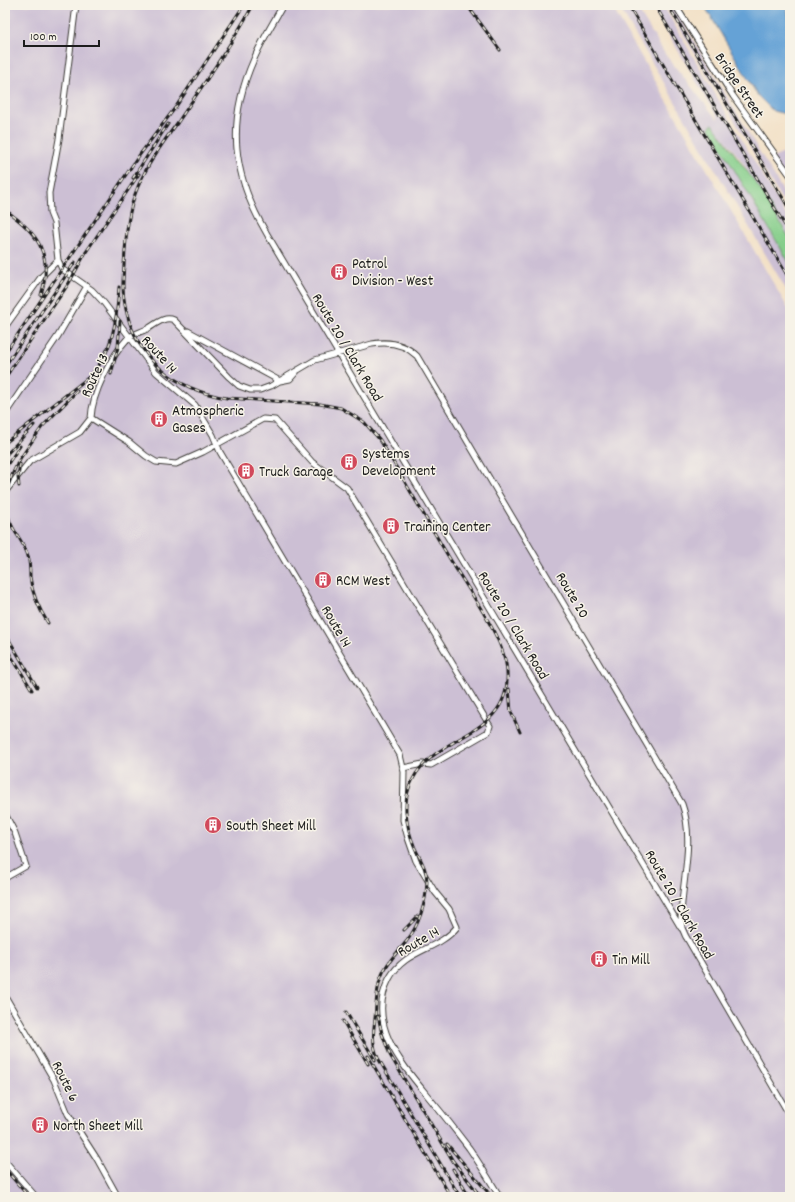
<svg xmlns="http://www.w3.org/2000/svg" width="795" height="1202" viewBox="0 0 795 1202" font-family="Dekko,sans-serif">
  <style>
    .industrial { fill: #ccbfd4 }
    .green { fill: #85ce8a; stroke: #507553 }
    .water { fill: #65a2d6; stroke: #405f79 }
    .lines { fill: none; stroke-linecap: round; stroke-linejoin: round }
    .minor-casing { stroke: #3c3a36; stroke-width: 7 }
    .minor { stroke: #fff; stroke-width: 5 }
    .rail-casing { stroke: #1c1c1c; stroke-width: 3 }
    .rail { stroke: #f7f3e8; stroke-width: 1.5; stroke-dasharray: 4.5; stroke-linecap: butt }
    .labels { text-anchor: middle; stroke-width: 3; stroke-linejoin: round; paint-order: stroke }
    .street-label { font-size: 15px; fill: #1c1c1c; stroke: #f7f3e8 }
    .poi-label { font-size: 15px; fill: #1c1c1c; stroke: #f7f3e8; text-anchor: start }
  </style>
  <rect width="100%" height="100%" fill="#f7f3e8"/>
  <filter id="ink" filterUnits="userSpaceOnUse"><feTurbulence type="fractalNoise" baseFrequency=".025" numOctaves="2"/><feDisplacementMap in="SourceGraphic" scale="8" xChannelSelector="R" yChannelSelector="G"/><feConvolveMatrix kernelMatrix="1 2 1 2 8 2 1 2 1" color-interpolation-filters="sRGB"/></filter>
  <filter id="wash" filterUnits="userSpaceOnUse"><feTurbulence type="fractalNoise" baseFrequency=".012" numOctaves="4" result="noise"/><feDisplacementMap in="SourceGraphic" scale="16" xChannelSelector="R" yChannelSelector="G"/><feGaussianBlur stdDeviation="0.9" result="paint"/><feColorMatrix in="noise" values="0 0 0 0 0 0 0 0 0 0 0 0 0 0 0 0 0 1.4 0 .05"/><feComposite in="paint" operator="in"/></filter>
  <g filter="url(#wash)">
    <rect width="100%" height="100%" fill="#f3e1c7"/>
    <!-- industrial -->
    <path class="industrial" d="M5 5H611L790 312V1197H5Z
      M618 5H635L665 54 717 119 718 118 651 5H663L790 222V239L741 160 713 124 709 127 790 264V296Z
      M666 5H673L703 56 790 203V214Z
      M790 150V191L771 159Z"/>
    <!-- green -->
    <path class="green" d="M713 124 760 189 790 239V264L709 127Z"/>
    <!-- water -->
    <path class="water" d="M704 5H787L790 28V115L773 111 758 96Z"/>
  </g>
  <g filter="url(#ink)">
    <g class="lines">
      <!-- minor casing -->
      <g class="minor-casing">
        <path id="minor" d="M76 5 59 139 49 193 50 213 54 223 58 260 62 269 92 290 104 303 156 372 195 405 213 435 220 452 400 755 404 772 403 820 408 838 416 861 435 892 449 909 457 927C438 951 405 949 389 979 364 1027 408 1071 435 1105 447 1119 458 1134 469 1148 480 1164 490 1181 500 1197
          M283 5C273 23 262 40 254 59 226 122 232 175 267 234L681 928
          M675 5 733 96 790 175
          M5 327 41 277 58 260
          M188 331 280 381 290 379 298 370
          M5 414 58 336 87 286
          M5 492 30 461 80 432 91 418
          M403 768 423 764 431 765 488 732 490 726 347 488 312 462 275 420 263 419 203 452 176 464 156 462 146 456 129 442 91 418C92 394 111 356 128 338 130 335 144 331 149 328 157 323 165 316 174 320L229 377 239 386 250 390H260L271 386 315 360 372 344C389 341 404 343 417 356L682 804C695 840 682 880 681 917L682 928 686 937
          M5 814 15 833 26 866 5 878
          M685 935 790 1116
          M5 996 54 1080 68 1114 97 1159 118 1197
          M5 1161 36 1197"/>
      </g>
      <!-- minor -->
      <use href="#minor" class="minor"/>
      <!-- rail casing -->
      <g class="rail-casing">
        <path id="rail" d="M253 5C231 46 204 83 178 122 165 140 151 158 142 178 130 201 127 225 125 251 124 269 121 287 125 305 135 358 175 390 227 398L320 404 341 408 364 422 380 440C405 481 428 523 453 564 469 591 506 641 507 672 511 736 437 733 413 779 401 800 406 827 415 848 420 859 427 869 427 882 426 902 419 926 406 942 397 953 386 963 381 977 376 990 376 1006 375 1019 373 1033 372 1045 378 1058L460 1197
          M467 5 500 50
          M628 5 790 280
          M655 5 790 234
          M668 5 790 210
          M133 178 168 124
          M5 210C37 232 54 254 41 295
          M5 353 138 157 175 108 244 5
          M5 366 75 262
          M111 374 118 347 120 321
          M5 378 69 283 86 252 139 174
          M5 443 89 377C113 354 117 318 119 287
          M5 456 34 425
          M20 459C8 480 0 503 12 526 17 536 25 545 28 556 30 563 30 570 30 577 32 593 39 609 48 623
          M17 463 42 427 77 391
          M5 468 20 446
          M19 486 18 477 20 464
          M5 633 37 687
          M5 646 32 690
          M509 689 511 712 520 732
          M404 930 418 916
          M346 1012 375 1060
          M378 1016 382 1034 390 1055 453 1161 481 1197
          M343 1021 368 1064
          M368 1056 451 1197
          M447 1144 492 1197
          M5 1169 29 1197
          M453 1169 469 1197"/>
      </g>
      <!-- rail -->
      <use href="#rail" class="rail"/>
    </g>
  </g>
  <!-- icons -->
  <defs>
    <g id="building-disc" transform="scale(0.9)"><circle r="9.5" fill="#d1495b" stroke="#f7f3e8"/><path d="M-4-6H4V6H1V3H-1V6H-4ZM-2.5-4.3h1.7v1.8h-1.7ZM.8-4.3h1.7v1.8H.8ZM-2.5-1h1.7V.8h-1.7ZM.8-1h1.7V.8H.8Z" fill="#fff"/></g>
  </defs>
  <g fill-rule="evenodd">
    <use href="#building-disc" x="339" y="272"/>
    <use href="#building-disc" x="159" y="419"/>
    <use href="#building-disc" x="349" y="462"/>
    <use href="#building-disc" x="246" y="471"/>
    <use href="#building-disc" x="391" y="526"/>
    <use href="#building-disc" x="323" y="580"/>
    <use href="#building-disc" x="213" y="825"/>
    <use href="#building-disc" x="599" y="959"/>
    <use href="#building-disc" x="40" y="1125"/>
  </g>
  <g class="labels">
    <!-- street labels -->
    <g class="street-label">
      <text transform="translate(740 85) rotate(56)" y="5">Bridge Street</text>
      <text transform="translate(348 347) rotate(59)" y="5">Route 20 / Clark Road</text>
      <text transform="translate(160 354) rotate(48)" y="5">Route 14</text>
      <text transform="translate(94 375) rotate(-65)" y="5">Route 13</text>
      <text transform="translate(573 595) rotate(59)" y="5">Route 20</text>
      <text transform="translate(514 625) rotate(59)" y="5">Route 20 / Clark Road</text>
      <text transform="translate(337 626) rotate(60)" y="5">Route 14</text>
      <text transform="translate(680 904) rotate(60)" y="5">Route 20 / Clark Road</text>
      <text transform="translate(418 941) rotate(-30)" y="5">Route 14</text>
      <text transform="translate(66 1081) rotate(64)" y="5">Route 6</text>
    </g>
    <!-- poi labels -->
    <g class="poi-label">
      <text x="352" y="268">Patrol<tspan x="352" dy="17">Division - West</tspan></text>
      <text x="172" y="415">Atmospheric<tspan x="172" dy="17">Gases</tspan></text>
      <text x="362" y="458">Systems<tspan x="362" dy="17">Development</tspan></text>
      <text x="259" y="476">Truck Garage</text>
      <text x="404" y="531">Training Center</text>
      <text x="336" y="585">RCM West</text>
      <text x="226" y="830">South Sheet Mill</text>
      <text x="612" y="964">Tin Mill</text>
      <text x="53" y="1130">North Sheet Mill</text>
    </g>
  </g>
  <!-- margin -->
  <rect width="795" height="1202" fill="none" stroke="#f7f3e8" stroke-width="20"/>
  <!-- scale -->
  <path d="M24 40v6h75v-6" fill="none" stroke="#1c1c1c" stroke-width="2"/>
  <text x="30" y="40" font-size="12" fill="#1c1c1c" stroke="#f7f3e8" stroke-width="3" paint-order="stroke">100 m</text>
</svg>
